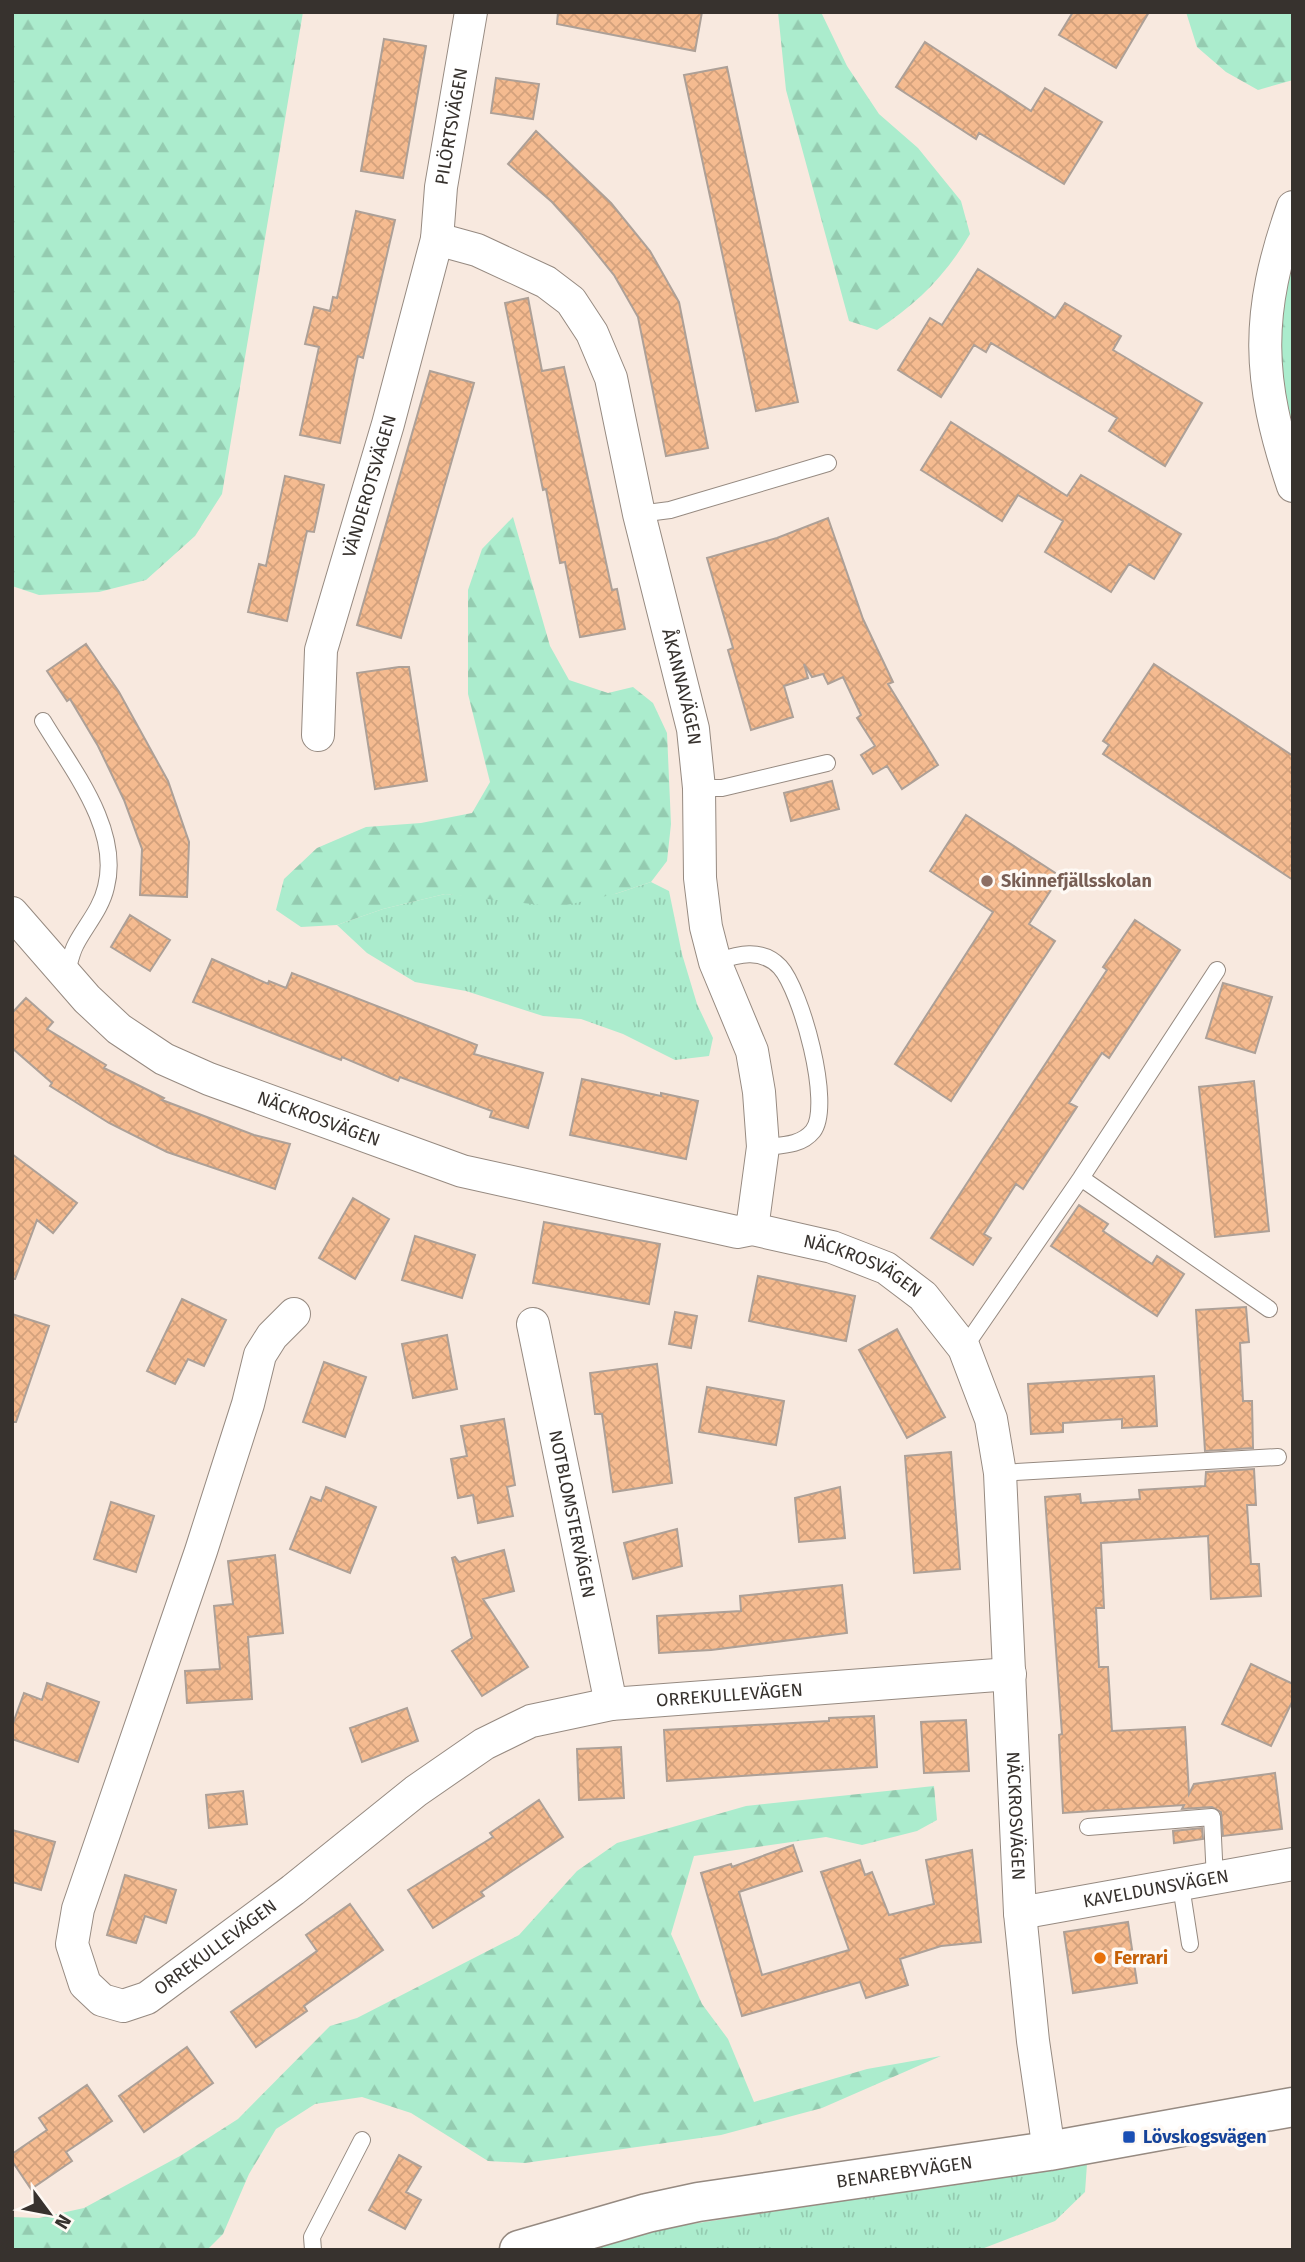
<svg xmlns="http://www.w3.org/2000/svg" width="1305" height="2262" viewBox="0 0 1305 2262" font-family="'Fira Sans',sans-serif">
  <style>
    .grass { fill: url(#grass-tufts) }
    .forest { fill: url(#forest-firs) }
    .building { fill: url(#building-cross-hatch); stroke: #ada097; stroke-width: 2 }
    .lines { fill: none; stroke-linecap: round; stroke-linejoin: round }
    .service-casing { stroke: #968a81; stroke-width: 18 }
    .minor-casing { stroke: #968a81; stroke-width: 34 }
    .tertiary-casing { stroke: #968a81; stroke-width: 41 }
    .service { stroke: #fff; stroke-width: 16 }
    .minor { stroke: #fff; stroke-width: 32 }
    .tertiary { stroke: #fff; stroke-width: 38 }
    .education-dot { fill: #8d6e63; stroke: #fef9f4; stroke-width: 2.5 }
    .food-dot { fill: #e8710a; stroke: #fef9f4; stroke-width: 2.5 }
    .transit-dot { fill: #1a4fb4; stroke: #fef9f4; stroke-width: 2.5 }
    .labels { text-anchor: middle; stroke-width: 7; stroke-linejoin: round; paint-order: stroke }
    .street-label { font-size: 18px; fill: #37322e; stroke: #fef9f4 }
    .education-label { font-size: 18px; font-weight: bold; fill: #785e54; stroke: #fef9f4; text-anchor: start }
    .food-label { font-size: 18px; font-weight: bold; fill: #c56008; stroke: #fef9f4; text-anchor: start }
    .transit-label { font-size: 18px; font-weight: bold; fill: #164399; stroke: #fef9f4; text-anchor: start }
  </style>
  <defs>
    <pattern id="grass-tufts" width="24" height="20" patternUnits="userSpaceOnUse" patternTransform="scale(1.75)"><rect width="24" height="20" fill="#abeccd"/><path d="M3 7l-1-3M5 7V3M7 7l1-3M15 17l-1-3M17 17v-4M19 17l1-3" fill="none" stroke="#94cbb0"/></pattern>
    <pattern id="forest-firs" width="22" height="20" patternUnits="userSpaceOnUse" patternTransform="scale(1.75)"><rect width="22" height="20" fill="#abeccd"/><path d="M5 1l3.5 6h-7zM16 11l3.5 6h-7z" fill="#94cbb0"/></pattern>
    <pattern id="building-cross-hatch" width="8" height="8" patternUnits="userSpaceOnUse" patternTransform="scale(1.75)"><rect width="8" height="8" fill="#f5bb90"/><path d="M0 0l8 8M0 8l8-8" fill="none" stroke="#d3a17c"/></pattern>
  </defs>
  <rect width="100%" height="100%" fill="#f8e9df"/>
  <!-- grass -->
  <path class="grass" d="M651 882 669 891 682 954 697 1004 713 1038 709 1056 675 1060 623 1034 581 1019 543 1016 466 991 415 982 367 953 337 925 383 909 445 894 499 898 615 894Z
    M1087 2164 1085 2192 1055 2221 979 2250H584L665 2228Z"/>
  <!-- forest -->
  <path class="forest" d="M12 12H303L222 494 195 536 146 580 99 592 39 595 12 586Z
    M778 12H821L847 66 879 114 918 148 961 201 970 234C946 275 917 304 877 330L849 321 786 90Z
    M1186 12H1293V80L1258 90 1226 72 1197 47Z
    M1293 236V428L1279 367 1281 304Z
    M513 517 550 646 569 680 608 693 633 687 653 703 667 733 671 824 667 861 651 882 615 894 558 907 445 894 383 909 337 925 301 927 276 910 284 879 317 848 366 827 421 823 472 813 490 782 468 694V590L482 549Z
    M934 1786 937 1820 917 1831 862 1845 826 1837 694 1856 671 1934 702 2004 728 2039 754 2102 867 2069 941 2056 822 2108 721 2135 525 2163 488 2161 411 2113 362 2097 315 2104 276 2129 249 2174 223 2234 207 2250H12V2217L39 2218 84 2208 180 2156 238 2119 330 2026 357 2018 519 1935 577 1871 617 1843 746 1806Z"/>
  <!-- building -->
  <path class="building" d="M558 12H702L695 51 557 24Z
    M1073 12H1149L1116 68 1059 35Z
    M384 39 426 46 403 178 361 171Z
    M925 42 1031 111 1045 88 1102 122 1064 184 979 133 976 139 896 87Z
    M727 67 798 402 756 411 684 75Z
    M496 78 539 84 533 119 491 113Z
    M536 131 611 203 650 251 679 302 708 448 666 456 638 317 614 275 580 233 552 202 508 164Z
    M356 211 395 220 363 358 358 356 340 443 300 435 319 347 305 344 314 307 330 311 333 297 337 298Z
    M978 269 1055 318 1065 303 1121 336 1113 350 1202 403 1165 466 1109 431 1117 418 991 343 986 352 974 345 941 397 898 370 930 318 942 325Z
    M528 298 542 371 564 367 612 590 617 589 625 629 580 637 565 562 560 563 546 489 543 490 505 303Z
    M430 371 474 383 401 638 357 625Z
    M951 422 1067 496 1081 475 1181 534 1154 579 1129 564 1111 592 1045 552 1063 521 1018 495 1002 521 921 470Z
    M285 476 324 485 314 532 307 531 287 621 248 612 259 564 266 566Z
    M828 518 863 619 893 682 888 684 938 765 902 789 887 766 873 774 861 755 875 746 857 718 861 715 843 677 828 684 823 674 812 677 804 664 808 678 784 686 793 717 751 730 728 650 733 648 707 558 777 538Z
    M86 644 119 692 168 781 189 842 187 897 140 895 142 849 124 800 98 746 70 699 67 701 47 671Z
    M1154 664 1293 756V880L1103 754 1109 745 1103 741Z
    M399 667H409L427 781 375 789 357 673Z
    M832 781 839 809 791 821 784 793Z
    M966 815 1060 876 1029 924 1055 941 951 1101 895 1064 993 912 930 871Z
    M130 915 170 940 150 971 111 947Z
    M1135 920 1180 950 1109 1058 1102 1053 1069 1103 1077 1107 1023 1189 1016 1184 984 1234 991 1238 973 1265 931 1238 1107 970 1103 967Z
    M212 959 268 984 269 981 286 988 292 973 477 1045 474 1054 543 1073 528 1128 490 1117 492 1111 400 1077 398 1081 342 1057 341 1060 193 1002Z
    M1223 983 1272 997 1255 1053 1206 1038Z
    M26 998 53 1022 47 1029 106 1065 104 1068 164 1098 162 1100 254 1135 290 1144 275 1189 167 1152 109 1123 50 1086 52 1083 12 1048V1013Z
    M582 1079 661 1096V1093L698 1101 686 1159 570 1135Z
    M1254 1081 1269 1231 1215 1237 1199 1087Z
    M12 1154 77 1203 53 1233 37 1220 15 1279H12Z
    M353 1198 389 1219 355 1279 319 1258Z
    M1079 1205 1108 1224 1103 1231 1152 1264 1157 1256 1184 1274 1157 1316 1051 1246Z
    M544 1222 660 1244 649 1304 533 1283Z
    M415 1236 475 1255 462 1298 402 1280Z
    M758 1276 855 1296 846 1341 749 1321Z
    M182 1299 226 1320 204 1366 188 1359 175 1384 147 1371Z
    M1246 1307 1249 1342 1240 1343 1243 1401H1252L1253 1448 1205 1451 1196 1310Z
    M675 1312 697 1316 691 1348 669 1344Z
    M12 1314 49 1326 16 1422H12Z
    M897 1329 945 1417 907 1438 859 1350Z
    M447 1335 457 1389 413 1398 402 1344Z
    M324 1362 366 1377 345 1437 303 1422Z
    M657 1364 672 1483 613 1492 602 1414H595L590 1373Z
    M1154 1376 1157 1426 1122 1428V1419L1063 1423V1432L1031 1434 1028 1384Z
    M707 1387 784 1401 776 1445 699 1432Z
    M504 1419 515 1485 507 1487 513 1516 478 1523 473 1495 458 1498 451 1459 467 1456 461 1426Z
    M951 1452 960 1569 914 1573 905 1456Z
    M1254 1469 1256 1505H1247L1251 1564H1259L1261 1596 1211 1599 1208 1536 1101 1543 1104 1608H1096L1099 1667H1108L1112 1731 1185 1727 1189 1794 1194 1784 1275 1773 1282 1829 1223 1836 1221 1812 1212 1807 1182 1809 1184 1805 1063 1813 1059 1735 1062 1734 1045 1497 1080 1494 1081 1503 1140 1499 1139 1490 1205 1486 1206 1472Z
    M326 1487 376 1507 350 1573 290 1549 311 1497 321 1501Z
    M840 1487 845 1538 799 1542 795 1498Z
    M111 1502 154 1516 136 1572 94 1559Z
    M677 1529 682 1566 633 1579 624 1543Z
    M504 1550 514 1591 483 1599 528 1667 482 1696 452 1651 472 1638 452 1558 455 1557 459 1562Z
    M275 1555 283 1633 248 1637 252 1699 187 1703 185 1671 220 1669 214 1606 233 1604 228 1561Z
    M842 1585 847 1633 711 1650 659 1653 657 1616 741 1611 740 1596Z
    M1251 1664 1293 1684V1700L1271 1746 1222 1724Z
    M47 1683 99 1702 78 1762 12 1739V1726L24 1693 42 1700Z
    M407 1708 418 1741 362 1762 350 1728Z
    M874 1716 877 1767 667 1781 664 1730 829 1721V1718Z
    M966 1720 969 1771 924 1773 921 1722Z
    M621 1747 624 1798 579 1800 577 1749Z
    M243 1791 247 1824 209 1828 206 1795Z
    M539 1800 563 1837 481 1892 484 1896 433 1928 408 1890 493 1837 490 1833Z
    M1202 1828 1203 1839 1174 1843 1173 1831Z
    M12 1830 55 1842 41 1890 12 1882Z
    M793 1845 802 1871 739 1892 762 1975 849 1950 821 1872 860 1860 865 1875 872 1872 889 1915 934 1904 926 1860 972 1850 981 1942 941 1946 900 1959 908 1985 866 1998 860 1982 742 2016 701 1873 731 1864 732 1867Z
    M125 1875 176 1890 166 1923 145 1916 136 1943 107 1935Z
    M350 1904 383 1950 304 2006 307 2011 256 2047 231 2012 317 1951 306 1935Z
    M1128 1922 1137 1983 1073 1993 1064 1932Z
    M187 2047 213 2083 144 2132 119 2096Z
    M87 2085 112 2121 66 2152 72 2161 31 2189 12 2161V2154L47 2130 39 2118Z
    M399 2155 421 2167 406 2192 421 2200 405 2229 369 2210Z"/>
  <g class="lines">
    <!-- service casing -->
    <g class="service-casing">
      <path id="service" d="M639 514 670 510 828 463
        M43 721C71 768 121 829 106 887 101 909 86 925 76 944 71 953 69 965 66 975
        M699 788H722L827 763
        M715 962C737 955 761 947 780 967 801 990 833 1105 813 1131 801 1146 781 1145 763 1147
        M1081 1178 1269 1309
        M964 1348 1081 1178 1217 970
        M1000 1473 1278 1457
        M1088 1827 1212 1817 1215 1880
        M1181 1886 1190 1944
        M313 2250 312 2237 362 2140"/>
    </g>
    <!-- minor casing -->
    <g class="minor-casing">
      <g id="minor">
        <path d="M1293 207C1255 315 1257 378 1293 486"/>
        <path id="s1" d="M437 239 477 250 546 282 571 301 592 333 611 378 639 514 693 729 699 788 700 878 706 927 715 962 752 1051 759 1092 763 1147 752 1229"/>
        <path id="s2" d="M318 735 321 650 388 424 437 239 441 187 471 12"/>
        <path id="s3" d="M12 913 87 999 119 1029 164 1059 209 1079 462 1171 737 1232 752 1229 832 1247 886 1268 923 1296 964 1348 991 1419 1000 1473 1020 1913 1033 2041 1049 2151"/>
        <path id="s4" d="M294 1314 272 1336 260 1355 248 1404 201 1551 78 1909 72 1944 85 1984 102 2000 123 2006 147 1998 293 1890 416 1791 484 1744 531 1721 611 1704 1010 1674"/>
        <path id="s5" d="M533 1324 611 1704"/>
        <path id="s6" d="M1020 1913 1293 1864"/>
      </g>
    </g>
    <!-- tertiary casing -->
    <g class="tertiary-casing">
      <g id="tertiary">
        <path id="s7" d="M519 2250 647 2213 698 2202 1049 2151 1293 2107"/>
      </g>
    </g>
    <!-- service -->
    <use href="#service" class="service"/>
    <!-- minor -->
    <use href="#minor" class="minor"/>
    <!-- tertiary -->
    <use href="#tertiary" class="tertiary"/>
  </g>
  <!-- markers -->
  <circle class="education-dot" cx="987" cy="881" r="7"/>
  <circle class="food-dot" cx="1100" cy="1958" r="7"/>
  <rect class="transit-dot" x="1122" y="2130" width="14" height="14" rx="3.5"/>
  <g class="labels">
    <!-- street labels -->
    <g class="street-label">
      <text dy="6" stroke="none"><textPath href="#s2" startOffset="626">PILÖRTSVÄGEN</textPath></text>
      <text dy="6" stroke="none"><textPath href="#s2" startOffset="256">VÄNDEROTSVÄGEN</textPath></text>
      <text dy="6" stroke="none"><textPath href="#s1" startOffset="553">ÅKANNAVÄGEN</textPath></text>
      <text dy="6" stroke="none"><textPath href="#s3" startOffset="378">NÄCKROSVÄGEN</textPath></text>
      <text dy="6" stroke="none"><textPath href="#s3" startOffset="945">NÄCKROSVÄGEN</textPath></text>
      <text dy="6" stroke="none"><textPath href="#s5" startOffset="194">NOTBLOMSTERVÄGEN</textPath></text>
      <text dy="6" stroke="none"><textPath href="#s4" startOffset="1460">ORREKULLEVÄGEN</textPath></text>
      <text dy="6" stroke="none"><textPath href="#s3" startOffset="1554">NÄCKROSVÄGEN</textPath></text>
      <text dy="6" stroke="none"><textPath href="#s6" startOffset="138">KAVELDUNSVÄGEN</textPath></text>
      <text dy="6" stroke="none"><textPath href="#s4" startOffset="870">ORREKULLEVÄGEN</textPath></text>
      <text dy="6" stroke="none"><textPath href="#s7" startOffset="394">BENAREBYVÄGEN</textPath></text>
    </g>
    <!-- education labels -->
    <g class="education-label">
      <text x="1001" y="887">Skinnefjällsskolan</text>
    </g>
    <!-- food labels -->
    <g class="food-label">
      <text x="1114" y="1964">Ferrari</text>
    </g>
    <!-- transit labels -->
    <g class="transit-label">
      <text x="1143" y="2143">Lövskogsvägen</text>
    </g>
  </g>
  <!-- border -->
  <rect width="1305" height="2262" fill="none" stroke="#37322e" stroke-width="28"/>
  <!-- north arrow -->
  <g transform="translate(49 2213) rotate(122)" stroke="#fef9f4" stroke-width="5" paint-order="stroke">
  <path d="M0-5L12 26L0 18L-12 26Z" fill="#37322e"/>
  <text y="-10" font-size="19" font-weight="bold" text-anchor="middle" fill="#37322e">N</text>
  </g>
</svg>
